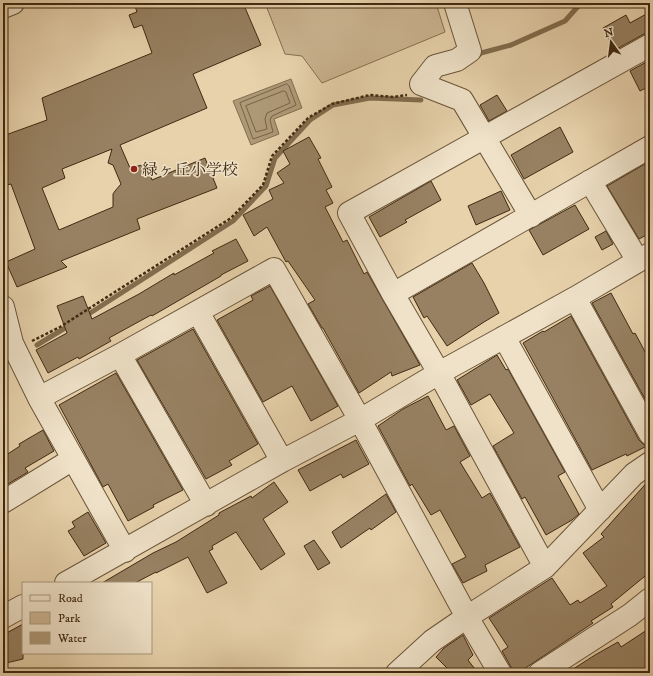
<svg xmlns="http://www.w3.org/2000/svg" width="653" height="676" viewBox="0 0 653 676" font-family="'IM FELL DW Pica','Noto Serif JP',serif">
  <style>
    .green { fill: #cbb592; stroke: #867052 }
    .water { fill: #ae9977; stroke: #826d4e }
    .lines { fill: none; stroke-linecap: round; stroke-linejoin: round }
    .shore { stroke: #776244; stroke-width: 1 }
    .stream { stroke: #826d4e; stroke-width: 5 }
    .building { fill: #978162; stroke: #402a11; fill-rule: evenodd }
    .minor-casing { stroke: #6a5438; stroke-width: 24 }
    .path { stroke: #402a11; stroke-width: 2.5; stroke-dasharray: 3 2; stroke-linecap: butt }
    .minor { stroke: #efe2c9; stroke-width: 22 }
    .poi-dot { fill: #8f2418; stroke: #efe2c9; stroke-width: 1.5 }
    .labels { text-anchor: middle; stroke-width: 3; stroke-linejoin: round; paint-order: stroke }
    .poi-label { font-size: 16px; fill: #402a11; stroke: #efe2c9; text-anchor: start }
  </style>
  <rect width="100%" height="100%" fill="#e7d2ac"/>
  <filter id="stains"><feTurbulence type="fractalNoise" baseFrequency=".005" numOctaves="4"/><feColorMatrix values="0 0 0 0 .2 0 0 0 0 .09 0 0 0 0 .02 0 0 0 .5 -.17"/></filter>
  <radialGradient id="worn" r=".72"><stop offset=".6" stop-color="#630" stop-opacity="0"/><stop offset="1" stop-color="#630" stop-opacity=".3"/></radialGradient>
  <!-- green -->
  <path class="green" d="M265 3H436L445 32 322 83 302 56 285 54Z"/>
  <!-- water -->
  <path class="water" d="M291 79 302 108 274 119 279 134 251 145 233 101Z"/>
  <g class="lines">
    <!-- shore -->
    <path class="shore" d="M287 84 289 86 296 105 272 116 270 120 273 132 253 139 240 103Z
      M284 91 286 92 290 103 267 113 265 119 267 129 256 132 246 106Z"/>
    <!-- stream -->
    <path class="stream" d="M475 58 481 53 511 45 565 21 581 3
      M84 317 233 221 266 186 275 158 310 120 333 105 370 98 421 100
      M37 345 70 325
      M3 362 7 361"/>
  </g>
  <!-- building -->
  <path class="building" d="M134 3H243L261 45 193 74 207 108 120 145 130 168 146 164 152 180 205 158 217 188 137 219 140 229 61 261 67 267 17 287 6 262 35 249 11 184 3 186V136L47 120 42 98 152 53 142 25 134 28 129 15 137 12ZM112 149 108 163 113 165 121 184 115 191 113 194V207L59 230 42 188 65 178 62 169Z
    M650 12V33L644 34 615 50 603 28 626 15 630 23Z
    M650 60V86L640 91 630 71Z
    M497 95 507 111 489 121 480 105Z
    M560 127 573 152 524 179 511 155Z
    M309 137 321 158 318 159 332 187 326 190 333 203 325 207 343 242 347 240 364 274 367 272 420 365 392 376 391 372 359 393 323 328H322L308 304 315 300 288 261 286 262 267 227 254 236 243 215 273 199 269 190 284 183 277 173 290 164 283 151Z
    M650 161V233L639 239 607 186Z
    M431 181 441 200 405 220 407 222 380 237 369 217Z
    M501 191 510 210 476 225 468 206Z
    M575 205 589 229 543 255 529 230Z
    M606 231 613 244 602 250 595 237Z
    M236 239 248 261 221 275V276L152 316 151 315 109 338 111 341 79 359 78 357 48 373 36 350 67 333 57 306 83 296 92 319 139 294 174 273V275L214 253 212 251Z
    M472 263 484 283 499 313 484 322 447 346 427 316 424 318 413 297Z
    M270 286 338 406 311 421 292 386 263 402 217 320 253 300 251 296Z
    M611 293 633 334 635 333 650 361V408L592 303Z
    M571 316 639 440 643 444 647 446 627 456 626 454 592 470 523 343 543 331 544 332Z
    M193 329 258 444 229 461 232 465 206 479 137 360Z
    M497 355 506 370 508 369 565 472 558 476 579 514 572 520 546 535 525 497 522 499 493 446 514 433 490 394 471 405 457 380Z
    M116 373 183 490 153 505 154 507 128 521 108 484 103 487 59 405Z
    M428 396 446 430 454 426 470 456 460 462 482 498 490 493 520 547 485 565 487 571 463 583 452 564 466 557 440 510 431 515 412 484 410 486 378 426 403 409Z
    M43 430 54 451 25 468 28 472 3 487V457L20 446 19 444Z
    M356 440 369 464 343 478 341 474 310 491 298 470Z
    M650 479V572L611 604 613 607 591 621 593 623 518 673H512L511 667 502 651 508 647 489 618 552 578 570 605 578 600 580 603 607 586 583 553 604 537 601 534Z
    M274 482 288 502 263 519 285 554 261 570 236 532 212 546 213 549 209 551 227 583 207 593 188 557 156 573V572L135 583H102L153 553 176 542 219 515V513L251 496 252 498Z
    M386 494 396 512 371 530 370 528 341 548 332 532Z
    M88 512 106 543 84 556 68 531 75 527 72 522Z
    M314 540 330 563 318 570 304 546Z
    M23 624V659L6 663 3 657V635Z
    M650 628V673H567L595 655 618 642 621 647Z
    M463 635 473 655 468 660 478 673H452L436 657 444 648Z"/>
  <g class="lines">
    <!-- minor casing -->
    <g class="minor-casing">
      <path id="minor" d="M455 3 470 51 457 60 435 66 421 84 462 100 531 216
        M3 7 13 3
        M590 181 638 261
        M393 294 650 147
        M575 298 650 434
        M3 307 12 343 39 398 125 551
        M198 312 282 461
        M504 337 600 510
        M120 355 206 505
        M39 398 120 355 274 269 360 420 467 617 500 673
        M3 502 73 459
        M545 567 439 373 393 294 349 213 650 45
        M66 583 282 461 360 420 439 373 575 298 650 254
        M3 617 23 606
        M397 673 432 641 467 617 545 567 634 474 650 463
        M540 673 630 615 650 599"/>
    </g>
    <!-- path -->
    <path class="path" d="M32 341 60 327 231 218 263 185 272 156 308 118 332 104 370 95 393 97 407 95"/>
    <!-- minor -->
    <use href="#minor" class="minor"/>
  </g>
  <!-- markers -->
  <circle class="poi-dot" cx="134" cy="169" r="4"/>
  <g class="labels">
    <!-- poi labels -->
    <g class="poi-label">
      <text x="142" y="175">緑ヶ丘小学校</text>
    </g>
  </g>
  <!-- margin -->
  <rect width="653" height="676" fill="none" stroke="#e7d2ac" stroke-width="16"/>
  <rect x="4" y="4" width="645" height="668" fill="none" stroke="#402a11" stroke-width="2"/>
  <rect x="8" y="8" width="637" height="660" fill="none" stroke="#402a11"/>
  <!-- legend -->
  <rect x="22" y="582" width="130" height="72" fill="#efe2c9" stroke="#a9987f"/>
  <rect x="30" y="595" width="20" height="6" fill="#efe2c9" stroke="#a9987f"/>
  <text x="58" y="602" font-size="12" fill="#402a11">Road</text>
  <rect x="30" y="612" width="20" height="12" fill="#cbb592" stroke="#a9987f"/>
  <text x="58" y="622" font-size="12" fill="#402a11">Park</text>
  <rect x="30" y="632" width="20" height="12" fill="#ae9977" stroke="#a9987f"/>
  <text x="58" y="642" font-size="12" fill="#402a11">Water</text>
  <!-- north arrow -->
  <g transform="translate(611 42) rotate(346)" stroke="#efe2c9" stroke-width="3" paint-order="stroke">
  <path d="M0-3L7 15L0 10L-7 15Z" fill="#402a11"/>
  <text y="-6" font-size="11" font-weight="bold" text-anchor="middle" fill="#402a11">N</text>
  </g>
  <rect width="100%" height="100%" filter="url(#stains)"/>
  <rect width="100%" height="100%" fill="url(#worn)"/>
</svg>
